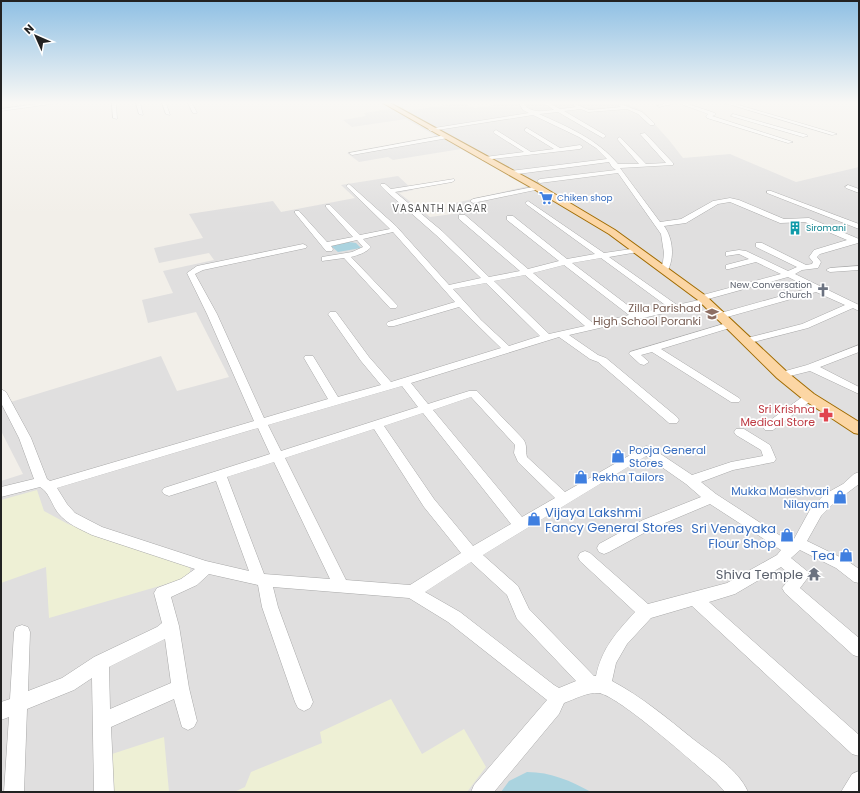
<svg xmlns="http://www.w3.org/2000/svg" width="860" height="793" viewBox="0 0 860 793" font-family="Poppins,sans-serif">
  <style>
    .residential { fill: #e0dfdf }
    .farmland { fill: #eef0d5 }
    .water { fill: #aad3df }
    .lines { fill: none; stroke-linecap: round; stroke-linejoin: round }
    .minor-casing { stroke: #a9a9a9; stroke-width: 1 }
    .major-casing { stroke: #a06b00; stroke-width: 2 }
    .minor { fill: #fff; fill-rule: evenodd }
    .major { fill: #fcd6a4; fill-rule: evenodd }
    .labels { text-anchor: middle; stroke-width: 3.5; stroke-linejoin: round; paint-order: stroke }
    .far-shop-label { font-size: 9px; fill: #366cbe; stroke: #fff; text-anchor: start }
    .far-culture-label { font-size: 9px; fill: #0d838f; stroke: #fff; text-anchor: start }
    .far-worship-label { font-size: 9px; fill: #5b616d; stroke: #fff; text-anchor: end }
    .far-neighbourhood-label { font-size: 10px; letter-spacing: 1px; fill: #555; stroke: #fff }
    .education-label { font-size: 11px; fill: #785e54; stroke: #fff; text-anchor: end }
    .health-label { font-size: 11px; fill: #be3a42; stroke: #fff; text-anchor: end }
    .shop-label { font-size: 11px; fill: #366cbe; stroke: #fff; text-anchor: start }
    .near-shop-label { font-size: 13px; fill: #366cbe; stroke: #fff; text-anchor: end }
    .near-worship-label { font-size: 13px; fill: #5b616d; stroke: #fff; text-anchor: end }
  </style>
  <rect width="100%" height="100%" fill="#f2efe9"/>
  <!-- residential -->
  <path class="residential" d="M462 103 475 108 505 103H623L642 110 669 140 683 158 730 154 796 182 859 167V792H1V481L23 474 1 431V405L161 356 177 391 229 377 196 312 148 323 142 300 173 293 163 271 214 260 209 253 159 263 154 248 203 238 189 214 273 201 281 212 355 198 341 185 398 176 413 190 399 193 430 217 460 213 451 204 528 186 461 149 393 160 388 157 359 162 347 153 438 137 406 119 352 127 343 120 366 116 364 113 402 107 406 111Z"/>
  <!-- farmland -->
  <path class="farmland" d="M37 490 44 511 68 524 116 542 190 567V575L177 581 49 618 46 567 1 583V500Z
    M391 699 422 754 464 729 486 767 467 792H234L245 787 251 772 322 743 320 732Z
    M164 737 169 792H114L112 754Z"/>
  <!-- water -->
  <path class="water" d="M349 242 356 243 361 248 338 252 331 246Z
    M527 772C551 772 571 781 591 792H501L509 781Z"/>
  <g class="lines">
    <!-- minor casing -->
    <g class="minor-casing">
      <path id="minor" d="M44 103H58L1 111V109Z
        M112 103H116L117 119 113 118Z
        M136 103H140L143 115 139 114Z
        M162 103H166L170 115 166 114Z
        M188 103H192L197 113H193Z
        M519 103H523C531 114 542 111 554 110L544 103H549L560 109 576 107 573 105 575 104 589 110 621 107 618 105 620 104 642 112 654 123V125H650L638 114 627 109 588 112 581 109 564 111 605 135 606 136 603 138 558 112 539 114C568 127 597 139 618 164H639L618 140 617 139 620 137 646 164 666 163 640 134 645 133 673 163V165L620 168 660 222 681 219 713 201 730 198 739 200 784 219 809 218 859 239 858 243 820 254 817 257 821 262 818 268 802 270 795 274 859 305V311L853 308 808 328 746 344 741 341 743 339 802 324 845 305 816 292 720 319 715 316 717 314 810 288 788 277 708 299 709 301 708 303 569 335 598 355 606 358 677 417 679 420 677 423H669L598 362 590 359 559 337 411 383 428 404 469 391H477L523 439C528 446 525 450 527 457L565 492 646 446 650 447 692 475 731 462 763 456 761 450 736 435 734 432 736 429H744L770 445 776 459 774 462 733 470 701 482 716 494 790 542 794 539 811 508 825 494 843 484 854 474 859 472V484L835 502 821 516 807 541 846 560 859 569V583L854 582 836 568 800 550 791 558 807 571 809 576 800 588 859 638V657L853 655 785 593 782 588 792 576 781 567 735 594 709 602 859 735V756L852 754 692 606 651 618 627 644 616 663 612 681C642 697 667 718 693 739 712 754 738 769 748 792H725L716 782C696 765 619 696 599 693 587 692 575 699 564 703L559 714 494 792H471L474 785 547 700 448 622 409 598 273 587 278 607 313 702 310 708 304 711 298 708 295 702 262 607 258 585 209 574 197 585 171 597 179 626 189 688 197 721 194 727 188 730 182 727 174 699 111 727 114 792H94L92 678 74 690 27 709 24 792H4L9 717 1 720V702L10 699 14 632 16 627 22 625 28 627 30 632 28 691 62 678 94 657 157 627 162 623 154 593 157 588 181 579 195 569 92 535C80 529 67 524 58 513 52 505 49 492 40 487L1 497V487L34 479 19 438 1 403V389L6 392 31 438 47 479 50 481 254 421 207 314 187 273 197 266 303 244 307 246 306 248 203 270 195 274 217 314 264 418 328 399 304 358 305 356H313L338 397 381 385 361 361 328 314 330 312H336L369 357 391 382 501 348 459 307 394 326H388L386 324 388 322 455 302 393 232 363 239 371 247C366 253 358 255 351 257L396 304 398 306 396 308H390L344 258 322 261V257L352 252 363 247 357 240 331 246 333 249 332 251H326L295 213V211H299L327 242 353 237 326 207V205H330L360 235 390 229 347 187 346 186 349 184 396 226 449 285 481 278 436 235 387 192 380 185 381 184H385L391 189 454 179 455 180 452 182 395 192 442 231 489 277 520 271 459 219V215H465L528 269 559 261 507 220V216H513L567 259 595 254 526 204 525 203 528 201 604 253 638 248V252L609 257 677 305 699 300 698 298 699 296 781 274 756 262 729 269H726V265L749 259 739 254 726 256V252L739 250 746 251 788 271 797 267 756 247V243H762L806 265 812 264 813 262 809 257 814 250 847 240 805 222 780 223 730 202 718 204 686 223 664 226C673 238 675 258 667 272H661L660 270 663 262 664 253 661 234 618 173 540 183 537 181 540 179 616 170 612 167 609 162 510 175 507 173 510 171 607 159 596 148 579 137 533 115 431 131 428 129 529 113 523 110ZM601 258 668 307 638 313 572 263ZM564 265 629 315 594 324 533 273ZM525 275 585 326 549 334 494 281ZM486 283 540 336 509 346 481 320 453 289ZM402 386 418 407 281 451 268 425ZM471 397 515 445 514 453 518 462 555 498 522 517 433 410ZM423 413 511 524 473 546 434 499 384 426ZM258 428 270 454 164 488 162 491 164 494 169 496 216 481 249 571 206 561 102 527 75 513 67 504 57 488ZM374 429 424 507 461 553 410 585 346 580 285 458ZM646 456 686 484 701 497 643 520 599 544 597 548 599 552 604 554 609 552 653 528 710 504 781 550 777 555 727 583 648 604 590 553 585 551 580 553 578 557 580 561 635 612C616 633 602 648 596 676H594L529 609 518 586 483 555ZM274 462 330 579 264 574 227 477ZM471 562 507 595 517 619 576 681 559 688 554 685 460 612 425 592ZM165 639 171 683 110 709 109 667Z
        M667 103H677L659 107 657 106Z
        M678 103H685L715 113V115L712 116 793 142 788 143 707 118 706 116 708 114Z
        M725 103H732L837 134 832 135Z
        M733 114 807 135 808 136 803 137 731 116Z
        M527 128 560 148 580 145 583 147 580 149 483 160 482 159 485 157 524 152 494 133 493 132 496 130 531 152 554 149 525 131V129Z
        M446 135 448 136V138L352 155 349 153Z
        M848 185 859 189V193L846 188 845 187Z
        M538 186 540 187V189L473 203 470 201 473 199Z
        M767 191H771L859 224V229L767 193Z
        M859 266V270L830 272 826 270 830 268Z
        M730 322 733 323 735 325 733 327 661 349 739 398 741 400 739 402H731L652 352 641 355 649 362 644 365 640 364 629 354 630 352Z
        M859 345V352L820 367 859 387V394L810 371 782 378 777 375 778 373 807 365Z
        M809 394 813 395 815 397 813 399 773 430H765L763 427 765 424 805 395Z
        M859 771V792H841L852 774Z"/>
    </g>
    <!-- major casing -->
    <g class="major-casing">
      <path id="major" d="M383 103H390L538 184 615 230 706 296 787 372 814 394 859 422V434L854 433 804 400 777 378 698 300 609 234 532 188Z"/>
    </g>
    <!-- minor -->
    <use href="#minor" class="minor"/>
    <!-- major -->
    <use href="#major" class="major"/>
  </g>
  <!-- sky -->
  <linearGradient id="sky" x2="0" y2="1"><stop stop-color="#8fc0e4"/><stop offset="0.48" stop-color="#f9f8f5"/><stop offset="1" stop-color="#f9f8f5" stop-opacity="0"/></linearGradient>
  <rect width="860" height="214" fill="url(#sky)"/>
  <!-- icons -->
  <defs>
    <g id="supermarket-bare" transform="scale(1.08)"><path d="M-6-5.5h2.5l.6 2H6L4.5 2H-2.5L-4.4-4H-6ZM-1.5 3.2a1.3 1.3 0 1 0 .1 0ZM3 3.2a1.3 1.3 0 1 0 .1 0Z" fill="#3f7fe0" stroke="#fff" stroke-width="2.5" paint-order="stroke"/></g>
    <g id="building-bare" transform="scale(1.08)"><path d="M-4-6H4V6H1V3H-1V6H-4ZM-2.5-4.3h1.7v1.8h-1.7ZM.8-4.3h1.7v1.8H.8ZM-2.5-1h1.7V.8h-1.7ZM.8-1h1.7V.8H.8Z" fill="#0f9aa8" stroke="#fff" stroke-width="2.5" paint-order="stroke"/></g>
    <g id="church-bare" transform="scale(1.08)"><path d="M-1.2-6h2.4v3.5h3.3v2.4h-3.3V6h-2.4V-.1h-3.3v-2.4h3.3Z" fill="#6b7280" stroke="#fff" stroke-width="2.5" paint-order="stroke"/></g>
    <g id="school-bare" transform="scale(1.08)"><path d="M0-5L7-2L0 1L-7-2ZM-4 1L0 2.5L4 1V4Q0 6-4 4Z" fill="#8d6e63" stroke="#fff" stroke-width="2.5" paint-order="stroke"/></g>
    <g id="pharmacy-bare" transform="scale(1.08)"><path d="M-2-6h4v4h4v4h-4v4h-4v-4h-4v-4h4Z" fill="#e0444e" stroke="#fff" stroke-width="2.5" paint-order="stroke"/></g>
    <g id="shop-bare" transform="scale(1.08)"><path d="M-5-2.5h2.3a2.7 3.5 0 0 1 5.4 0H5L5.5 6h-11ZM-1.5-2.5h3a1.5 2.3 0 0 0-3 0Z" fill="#3f7fe0" stroke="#fff" stroke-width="2.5" paint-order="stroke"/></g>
    <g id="temple-bare" transform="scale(1.08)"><path d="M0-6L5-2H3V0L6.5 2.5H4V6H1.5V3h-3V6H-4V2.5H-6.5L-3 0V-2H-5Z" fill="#6b7280" stroke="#fff" stroke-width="2.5" paint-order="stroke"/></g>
  </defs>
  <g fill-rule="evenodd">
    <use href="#supermarket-bare" x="546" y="198"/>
    <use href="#building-bare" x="795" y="228"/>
    <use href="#church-bare" x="823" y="290"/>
    <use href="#school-bare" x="712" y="314"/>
    <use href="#pharmacy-bare" x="826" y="415"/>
    <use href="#shop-bare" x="618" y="456"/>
    <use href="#shop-bare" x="581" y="477"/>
    <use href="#shop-bare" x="840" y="497"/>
    <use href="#shop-bare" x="534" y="519"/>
    <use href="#shop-bare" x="787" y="535"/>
    <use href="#shop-bare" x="846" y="555"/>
    <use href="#temple-bare" x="814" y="574"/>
  </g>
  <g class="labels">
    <!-- far-shop labels -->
    <g class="far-shop-label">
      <text x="557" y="201">Chiken shop</text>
    </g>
    <!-- far-culture labels -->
    <g class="far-culture-label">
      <text x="806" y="231">Siromani</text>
    </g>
    <!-- far-worship labels -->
    <g class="far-worship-label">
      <text x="812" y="288">New Conversation<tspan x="812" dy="10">Church</tspan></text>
    </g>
    <!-- far-neighbourhood labels -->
    <g class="far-neighbourhood-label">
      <text x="440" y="212">VASANTH NAGAR</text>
    </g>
    <!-- education labels -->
    <g class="education-label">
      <text x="701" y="312">Zilla Parishad<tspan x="701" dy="13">High School Poranki</tspan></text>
    </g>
    <!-- health labels -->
    <g class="health-label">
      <text x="815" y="413">Sri Krishna<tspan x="815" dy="13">Medical Store</tspan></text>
    </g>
    <!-- shop labels -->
    <g class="shop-label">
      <text x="629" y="454">Pooja General<tspan x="629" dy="13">Stores</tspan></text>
      <text x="592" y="481">Rekha Tailors</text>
      <text x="829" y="495" text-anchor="end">Mukka Maleshvari<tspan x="829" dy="13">Nilayam</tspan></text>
    </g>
    <!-- near-shop labels -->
    <g class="near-shop-label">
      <text x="545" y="517" text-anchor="start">Vijaya Lakshmi<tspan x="545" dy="15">Fancy General Stores</tspan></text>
      <text x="776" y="533">Sri Venayaka<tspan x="776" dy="15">Flour Shop</tspan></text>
      <text x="835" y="560">Tea</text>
    </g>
    <!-- near-worship labels -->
    <g class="near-worship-label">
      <text x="803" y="579">Shiva Temple</text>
    </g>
  </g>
  <!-- border -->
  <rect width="860" height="793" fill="none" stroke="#222222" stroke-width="4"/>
  <!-- north arrow -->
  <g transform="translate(36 36) rotate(315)" stroke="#ffffff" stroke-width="3" paint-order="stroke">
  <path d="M0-3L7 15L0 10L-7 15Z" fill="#222222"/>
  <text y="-6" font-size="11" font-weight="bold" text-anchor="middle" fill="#222222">N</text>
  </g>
</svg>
